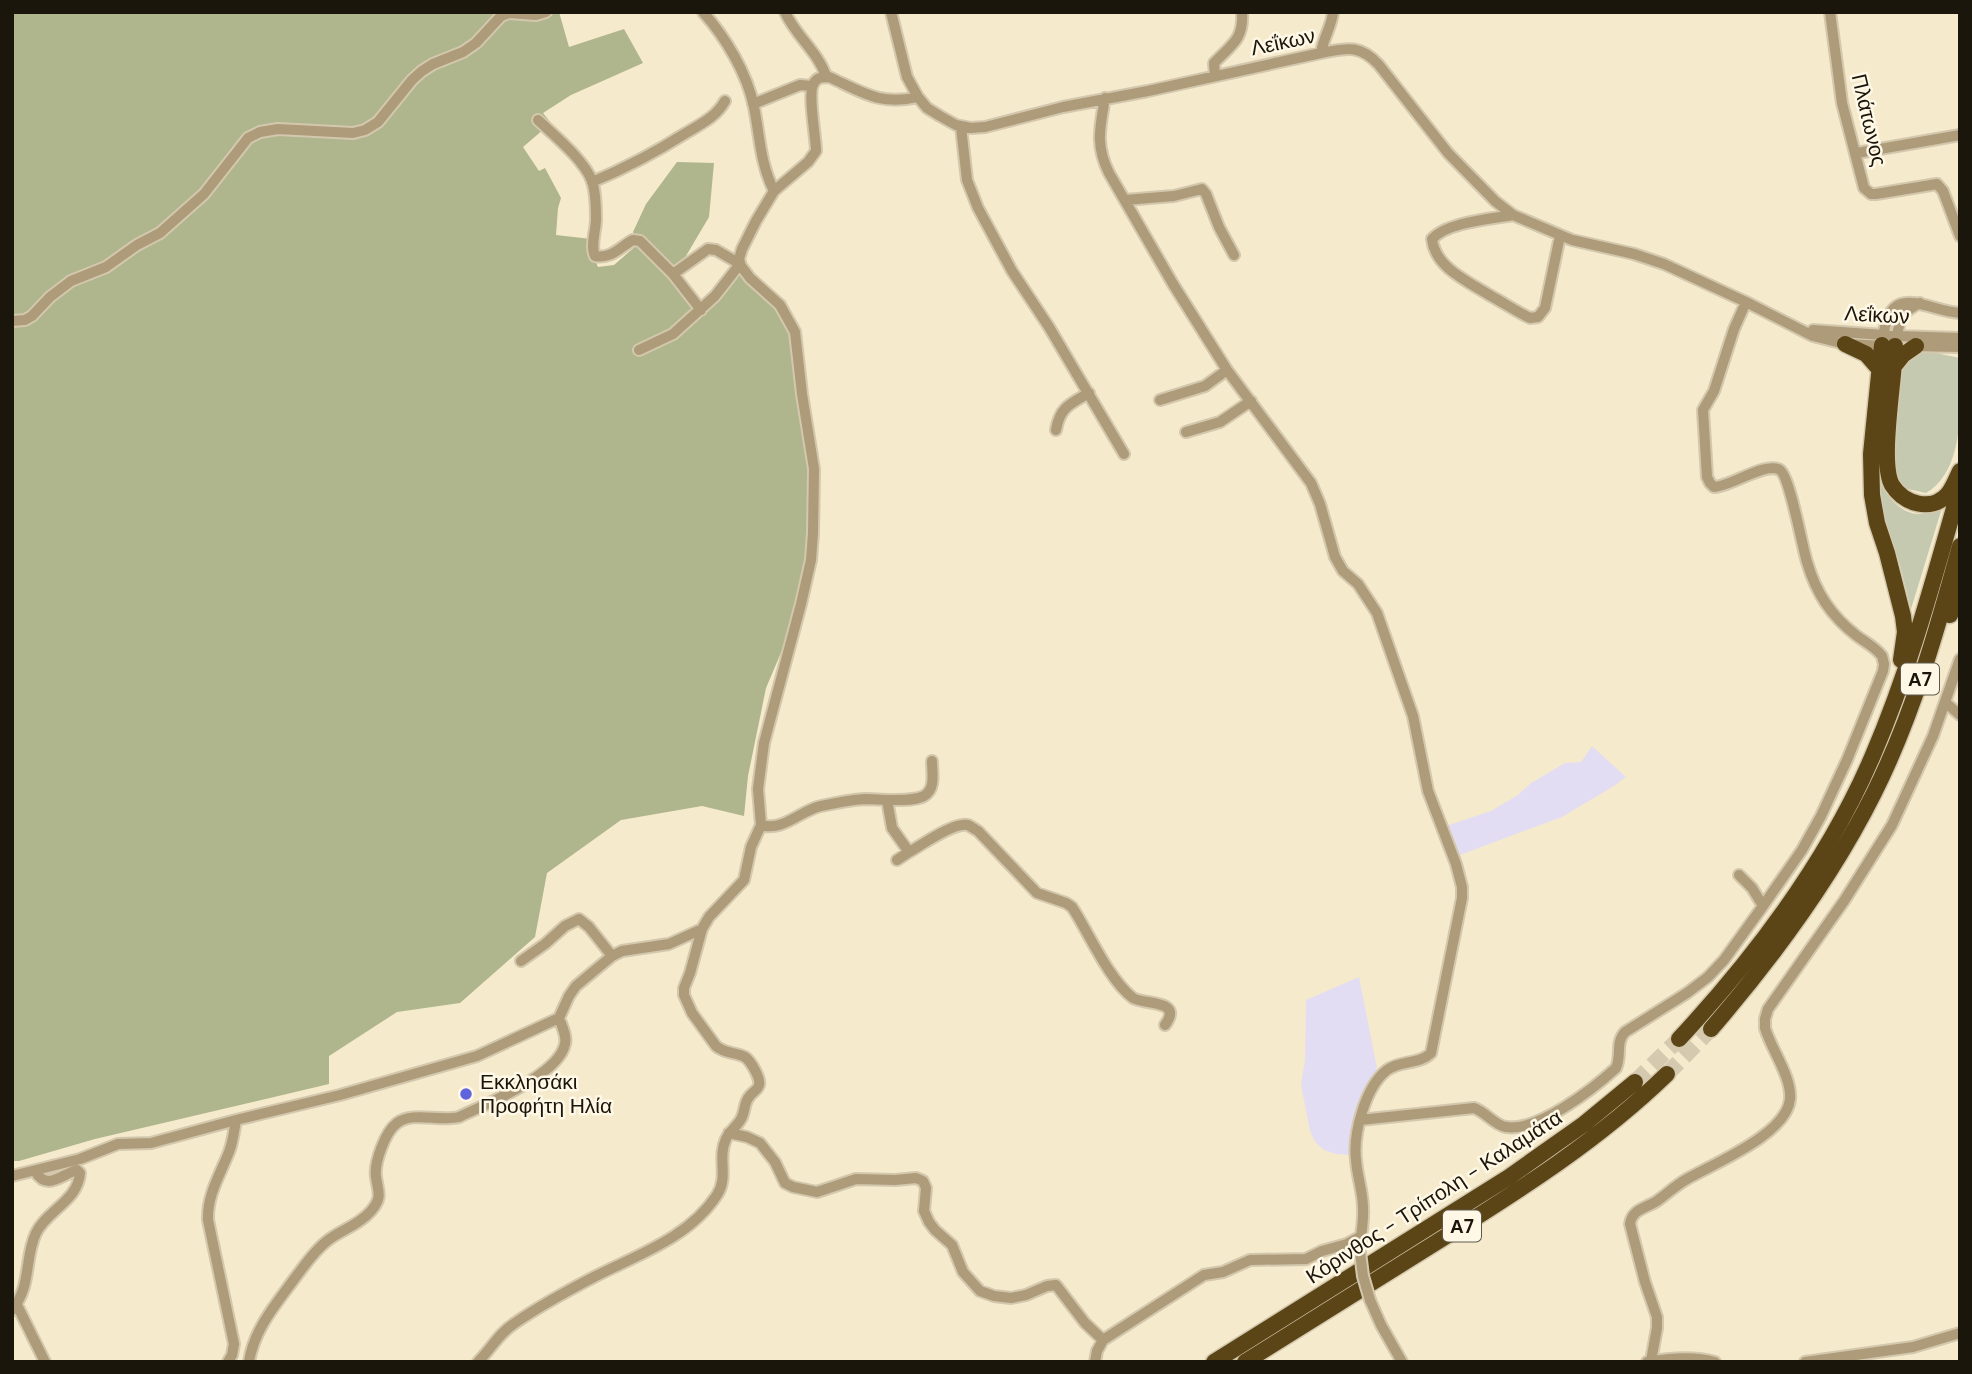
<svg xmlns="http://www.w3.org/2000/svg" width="1972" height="1374" viewBox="0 0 1972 1374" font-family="'DM Sans',sans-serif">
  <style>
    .industrial { fill: #e3ddf3 }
    .green { fill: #c5c9af }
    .forest { fill: #afb58d }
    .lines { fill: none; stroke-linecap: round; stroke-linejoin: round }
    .highway-tunnel { stroke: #d5caaf; stroke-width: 16; stroke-dasharray: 16 8; stroke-linecap: butt }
    .minor-casing { stroke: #d3c8ad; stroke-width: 14 }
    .highway-casing { stroke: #d3c8ad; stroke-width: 19 }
    .minor { stroke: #ae9b79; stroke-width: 10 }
    .highway { stroke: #5b4516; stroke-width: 16 }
    .minor-bridge-casing { stroke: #d3c8ad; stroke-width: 14; stroke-linecap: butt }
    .minor-bridge { stroke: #ae9b79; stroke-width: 10 }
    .poi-dot { fill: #5f64dc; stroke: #fff8e6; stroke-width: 2.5 }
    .labels { text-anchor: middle; stroke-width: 5; stroke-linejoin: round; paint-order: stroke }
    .shield { fill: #fff8e6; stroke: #5f5a4d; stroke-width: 2 }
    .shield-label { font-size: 19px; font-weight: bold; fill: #1a160b }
    .street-label { font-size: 21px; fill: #1a160b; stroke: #fff8e6 }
    .poi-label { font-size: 21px; fill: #1a160b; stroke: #fff8e6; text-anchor: start }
  </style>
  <rect width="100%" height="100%" fill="#f6eacc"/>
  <!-- industrial -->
  <path class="industrial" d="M1592 746 1626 777 1614 786 1562 817 1457 856 1446 826 1491 811 1518 795 1531 783 1565 763 1581 762Z
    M1359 977 1377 1068 1355 1124 1351 1155 1336 1154 1324 1150 1315 1142 1310 1131 1301 1085 1305 1060 1306 1000Z"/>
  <!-- green -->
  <path class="green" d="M1926 351 1960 358C1960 399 1967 469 1926 493L1903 488 1894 473 1891 463 1900 366 1914 354Z
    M1876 474C1884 494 1906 525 1932 510 1937 508 1941 502 1945 498L1911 609 1900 565 1884 519Z
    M1960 507V523L1918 667 1882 760 1855 815 1794 916 1699 1033 1695 1030 1837 839Z
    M1640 1086 1643 1089 1591 1132 1465 1218 1234 1362H1226Z"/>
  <!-- forest -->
  <path class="forest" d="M12 12H559L569 47 624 29 643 63 571 95 543 113 551 123 523 147 539 171 545 168 561 198 558 208 556 235 591 239V251L598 267 614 265 637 245 633 232 646 204 677 162 714 163 709 217 673 278 697 309 739 268 789 322 809 454V541L804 574 788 636 766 688 748 776 744 816 702 806 621 820 547 873 535 937 460 1003 397 1012 329 1056V1084L95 1139 19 1161H12Z"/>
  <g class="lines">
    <!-- highway-tunnel -->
    <path class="highway-tunnel" d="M1667 1074 1711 1029
      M1635 1082 1679 1039"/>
    <!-- minor casing -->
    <g class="minor-casing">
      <path id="minor" d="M703 12C726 38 747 73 754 107 760 137 760 163 774 191
        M785 12C795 35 818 52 826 76
        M891 12 907 77 918 97 927 108 940 116 956 125 971 128 985 127 1063 107 1148 91 1321 53C1347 48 1360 44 1379 65L1448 153 1495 201 1513 215 1572 240 1634 254 1664 264 1746 302 1813 336 1845 344 1887 346
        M1830 12 1842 103 1864 188 1871 194H1876L1937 184 1943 191 1960 236
        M1321 53C1323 38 1332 26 1333 12
        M1215 76 1214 63C1231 45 1244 40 1242 12
        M1105 98C1100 127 1095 145 1109 173L1173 284 1227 370 1311 483 1320 504 1335 557 1343 571 1358 584 1377 613 1413 716 1428 791 1456 864 1462 887V898L1431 1053C1419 1065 1400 1060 1387 1070 1365 1087 1353 1134 1356 1160 1357 1176 1363 1192 1363 1208 1364 1223 1360 1237 1360 1252
        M753 104 800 85 812 86
        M538 120C555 136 584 160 592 181 596 193 596 207 596 219 596 231 590 246 595 256 612 259 620 247 633 240L640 241 673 274 701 310
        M961 127 967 180 978 208 1012 271 1049 327 1124 454
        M1857 153 1960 135
        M592 182C626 168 656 152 686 133 701 124 716 117 725 101
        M1125 200 1174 196 1202 189 1206 194 1219 227 1234 255
        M1513 215C1491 219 1447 222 1432 239 1435 268 1469 282 1491 296 1504 303 1517 312 1530 318L1538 317 1545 308 1560 236
        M12 321 25 320 32 316 50 297 71 281 106 267 137 245 160 233 204 194 248 138 260 132 278 129 353 133 365 130 378 122 412 80 422 71 433 64 463 52 476 43 501 16 509 13 536 15 546 12
        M1813 330 1897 336 1960 338
        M1883 339C1889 279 1926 311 1960 313
        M1896 343C1899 322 1899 313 1920 303
        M1910 346 1960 347
        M639 350 673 334 715 296 740 264 716 250 708 249 673 274
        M1160 400 1205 386 1227 370
        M1056 430C1060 407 1070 404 1089 393
        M1186 432 1220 422 1251 401
        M1946 703 1960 715
        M887 800 892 828 909 852C922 845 953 822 968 825 970 826 976 830 978 831L1037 893 1066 903 1072 907C1089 933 1109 980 1133 998 1143 1005 1184 999 1165 1025
        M761 825C783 832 801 810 821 806 835 803 850 800 865 799 879 799 911 803 924 796 936 789 932 773 932 761
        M897 860 909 852
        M1739 875 1752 888 1763 906
        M521 961 545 944 565 926 579 919 589 927 612 956
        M1360 1120 1474 1108C1486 1112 1494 1125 1506 1127 1538 1132 1593 1089 1616 1068 1622 1055 1615 1043 1625 1032L1687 993 1708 977 1724 960 1763 906 1802 850 1821 816 1847 760 1883 671 1884 664 1882 656C1875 647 1865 642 1857 636 1831 616 1816 593 1807 562 1802 546 1790 477 1780 470 1766 461 1730 487 1714 487L1710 483 1707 477 1703 410 1714 391 1734 329 1746 302
        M729 1133 747 1137 760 1143 775 1162 785 1183 793 1187 817 1192 856 1179 895 1180 916 1178 923 1181 926 1188 924 1211 929 1222 935 1230 952 1245 963 1272 980 1291 994 1296 1011 1298 1026 1295 1047 1286 1056 1285 1085 1323 1103 1340
        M12 1176 80 1159 118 1144 151 1143 236 1120 340 1095 477 1056 559 1018 569 996 576 986 612 956 622 951 669 944 702 929 709 917 744 880 751 847 761 825 758 789 764 743 801 604 811 560 813 533 814 469 802 394 795 332 780 305 750 278 741 266 739 259 742 249 756 221 774 191 808 162 816 151C816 137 807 92 814 83 817 77 823 77 829 77 862 92 880 106 918 97
        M1370 1300 1381 1325 1402 1362
        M17 1305 45 1362
        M12 1310C32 1286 24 1258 36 1233 47 1210 78 1201 80 1173L77 1170C62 1174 47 1192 35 1171
        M1651 1361 1657 1328V1317L1645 1282 1630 1224C1632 1209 1646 1208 1657 1201 1667 1194 1676 1185 1687 1179 1715 1163 1787 1134 1790 1099 1792 1077 1771 1049 1765 1028V1019L1768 1009 1844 901 1892 825 1933 736 1960 659
        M228 1362 232 1355 234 1344 208 1220C207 1195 220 1175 229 1152 233 1142 234 1131 236 1120
        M249 1362C254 1329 276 1304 295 1278 305 1265 314 1251 327 1241 341 1230 359 1225 371 1211 383 1197 378 1192 376 1177 374 1163 385 1132 397 1123 413 1111 440 1122 459 1117 486 1104 559 1075 565 1044 567 1036 562 1026 559 1018
        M478 1362C491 1349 499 1333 515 1323 538 1307 569 1290 594 1277 637 1255 689 1238 717 1195 729 1177 717 1158 726 1139 730 1130 739 1125 742 1117 745 1111 744 1103 749 1097 751 1093 758 1090 759 1085 761 1079 751 1061 745 1057 735 1052 725 1054 716 1046L692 1013 684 995V988L690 973 702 929
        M1095 1362 1097 1351 1103 1340 1204 1275 1223 1272 1250 1260 1306 1259 1322 1251 1347 1244 1360 1237
        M1647 1362C1669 1358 1694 1356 1715 1362
        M1805 1362 1913 1347 1960 1333"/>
    </g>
    <!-- highway casing -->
    <g class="highway-casing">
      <path id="highway" d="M1845 344 1866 354 1880 370
        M1882 345 1871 454 1872 495 1877 523 1887 553 1903 616 1905 632 1901 660
        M1895 346C1895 377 1879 462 1892 485 1904 504 1931 512 1947 495 1953 488 1956 479 1960 471
        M1895 365 1903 355 1916 346
        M1950 615 1960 590
        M1711 1029C1774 956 1831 879 1874 793 1913 715 1937 630 1960 546
        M1679 1039C1757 955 1828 861 1873 755 1910 669 1934 578 1960 487
        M1214 1362 1509 1177 1584 1124 1635 1082
        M1245 1362C1310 1321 1375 1281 1440 1240 1520 1190 1599 1140 1667 1074"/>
    </g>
    <!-- minor -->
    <use href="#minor" class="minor"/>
    <!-- highway -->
    <use href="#highway" class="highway"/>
    <!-- minor-bridge casing -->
    <g class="minor-bridge-casing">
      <path id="minor-bridge" d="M1360 1252 1363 1276 1370 1300"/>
    </g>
    <!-- minor-bridge -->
    <use href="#minor-bridge" class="minor-bridge"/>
  </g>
  <!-- markers -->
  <circle class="poi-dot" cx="466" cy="1094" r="7"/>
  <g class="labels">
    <!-- shield labels -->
    <g class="shield">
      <rect x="1901" y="663.5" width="38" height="31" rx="5"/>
      <rect x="1443" y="1210.5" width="38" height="31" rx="5"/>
    </g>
    <g class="shield-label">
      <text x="1920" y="686">Α7</text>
      <text x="1462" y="1233">Α7</text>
    </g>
    <!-- street labels -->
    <g class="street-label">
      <text transform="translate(1283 42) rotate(-12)" y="7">Λεΐκων</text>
      <text transform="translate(1869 120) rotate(77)" y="7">Πλάτωνος</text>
      <text transform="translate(1877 315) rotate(3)" y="7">Λεΐκων</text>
      <text transform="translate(1434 1197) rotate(-33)" y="7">Κόρινθος - Τρίπολη - Καλαμάτα</text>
    </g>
    <!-- poi labels -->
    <g class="poi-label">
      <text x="480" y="1089">Εκκλησάκι<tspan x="480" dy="24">Προφήτη Ηλία</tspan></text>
    </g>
  </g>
  <!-- border -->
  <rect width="1972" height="1374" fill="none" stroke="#1a160b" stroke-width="28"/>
</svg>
